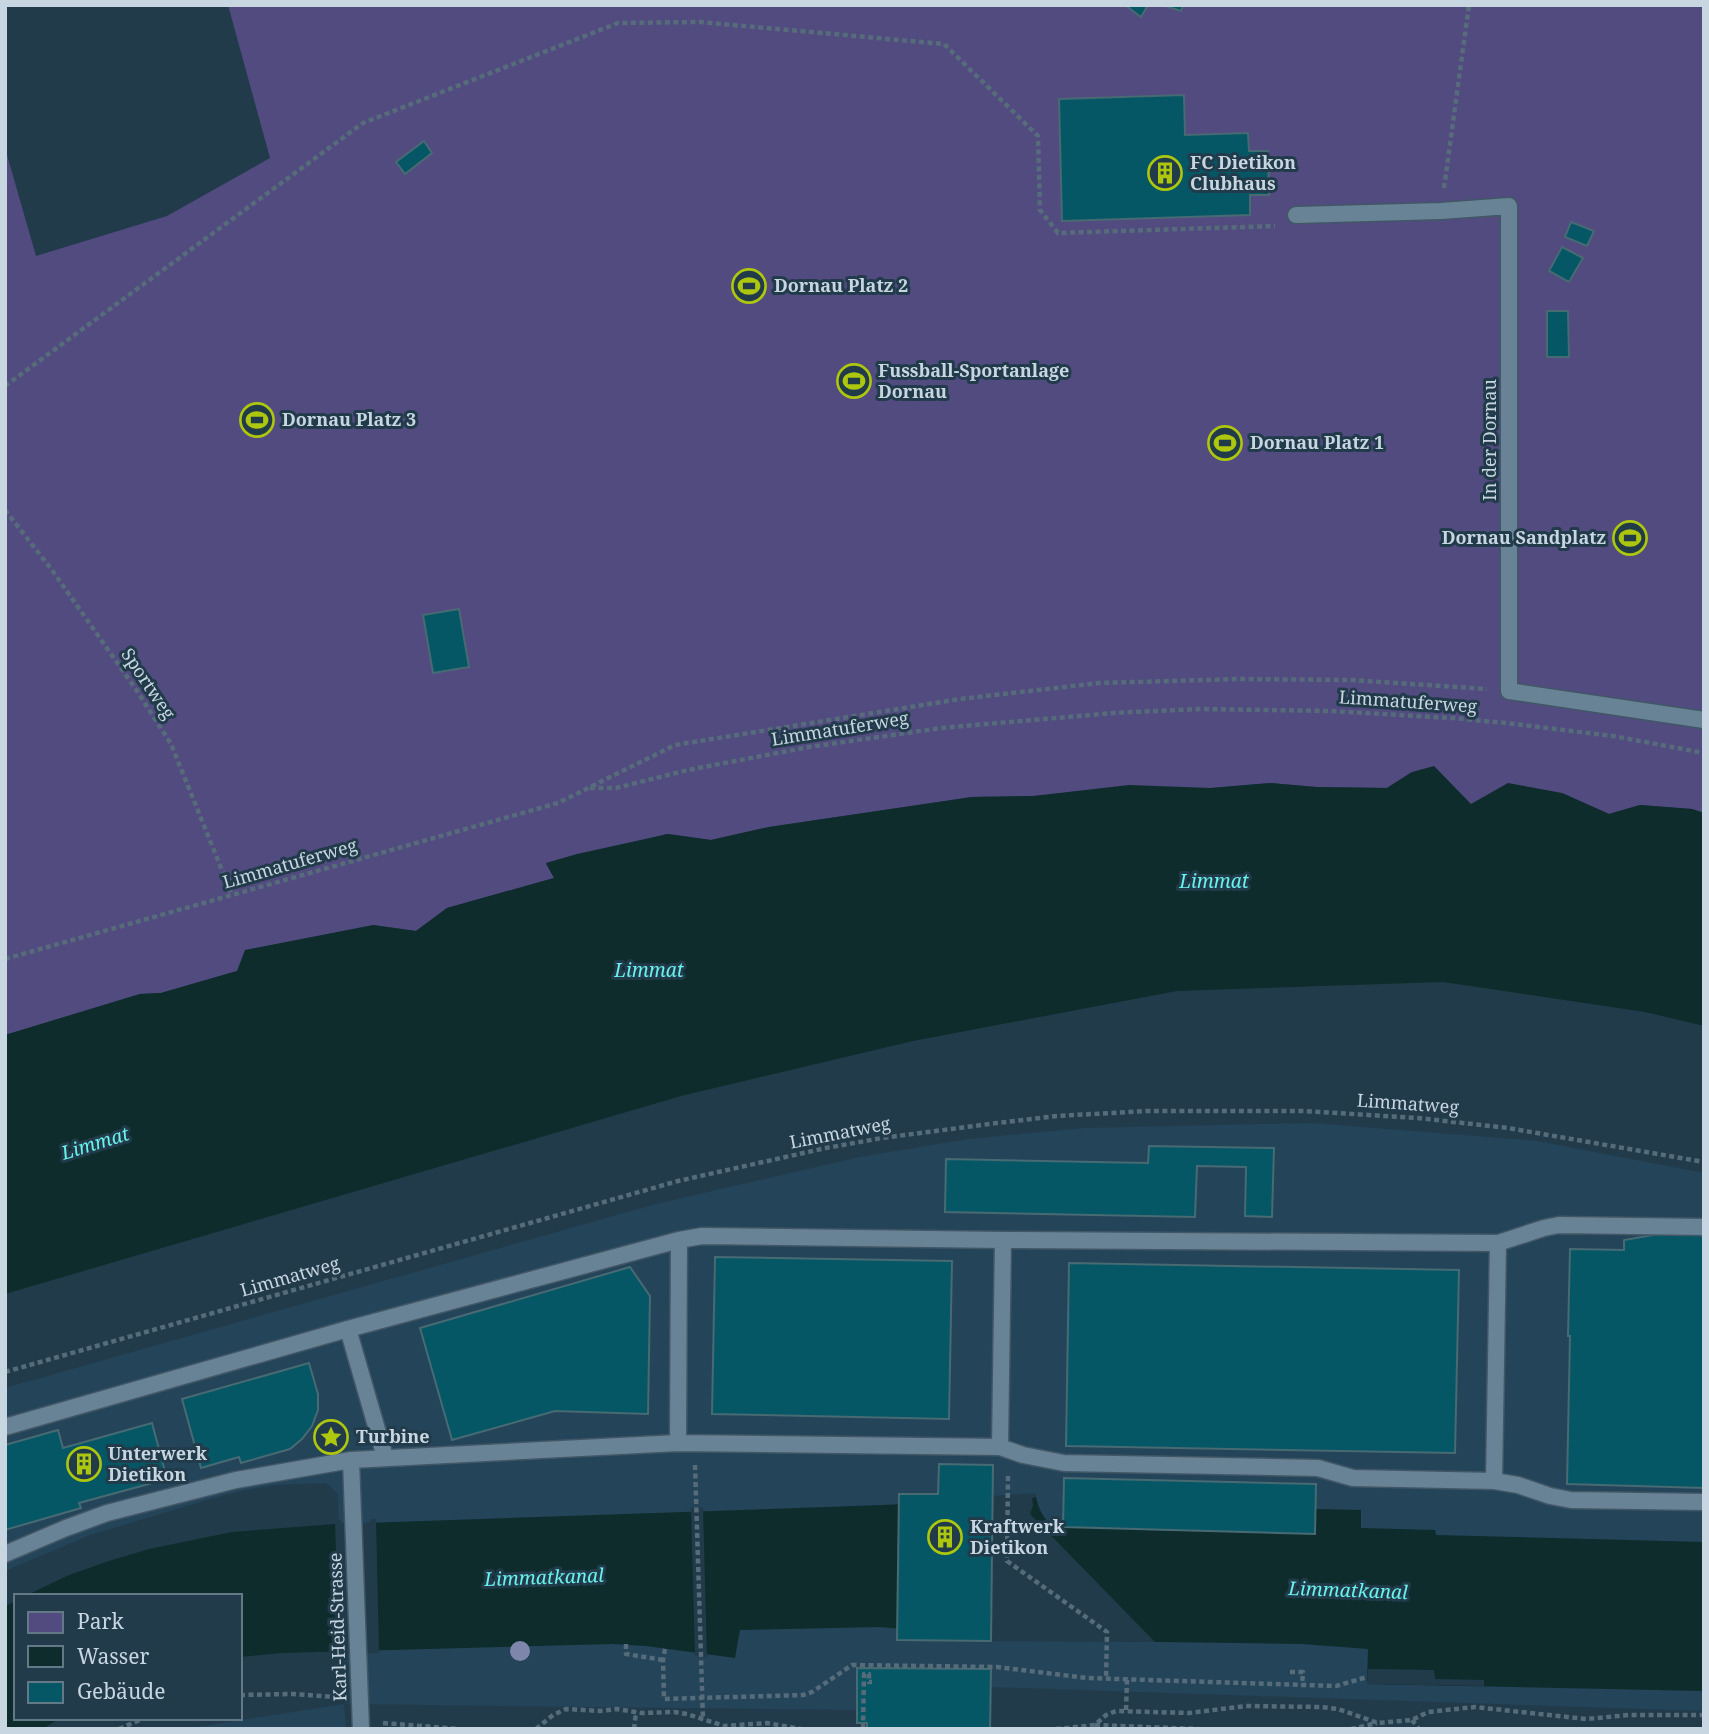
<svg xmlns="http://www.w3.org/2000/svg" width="1709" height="1734" viewBox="0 0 1709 1734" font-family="'Noto Serif',serif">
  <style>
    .built { fill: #244459 }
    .green { fill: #514b80 }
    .water { fill: #0e2c2b }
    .pier { fill: #223b4b }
    .building { fill: #065766; stroke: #476a73; stroke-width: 2 }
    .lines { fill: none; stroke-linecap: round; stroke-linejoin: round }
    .lane-casing { stroke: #425766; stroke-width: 19 }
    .path { stroke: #566c7a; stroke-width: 4.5; stroke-dasharray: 5 3.5; stroke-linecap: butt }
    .lane { stroke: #688296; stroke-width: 16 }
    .tree { fill: #7e87ab }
    .labels { text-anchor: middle; stroke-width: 6; stroke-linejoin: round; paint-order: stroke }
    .poi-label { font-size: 18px; font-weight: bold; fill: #c7d6e0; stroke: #223b4b; text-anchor: start }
    .street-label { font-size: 18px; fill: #c7d6e0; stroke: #223b4b }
    .water-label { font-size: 19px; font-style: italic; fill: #69f3ed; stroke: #223b4b }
  </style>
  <rect width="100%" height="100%" fill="#223b4b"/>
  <!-- built -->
  <path class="built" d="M1311 1123 1537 1141 1704 1173V1711L992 1687 991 1729H867V1723H857L856 1710 344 1704 346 1729H184L344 1704 338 1494 326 1483 274 1485 241 1491 207 1500 90 1535 5 1571V1388L656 1204 860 1157 968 1139 1085 1128Z"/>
  <!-- green -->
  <path class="green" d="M228 5H1704V813L1692 809 1640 805 1609 814 1562 793 1471 805 1412 772 1387 788 1316 787 1270 783 1211 788 1033 796 972 797 769 827 711 840 667 834 546 864 554 878 447 908 416 931 373 925 237 971 161 993 140 994 5 1035V148L36 256 167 216 270 158Z"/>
  <!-- water -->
  <path class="water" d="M1434 766 1471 804 1508 783 1562 793 1609 814 1640 805 1692 809 1704 813V1026L1645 1012 1443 982 1177 991 913 1041 681 1096 5 1294V1035L140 994 161 993 237 971 245 950 373 925 416 931 447 908 554 878 546 863 577 854 668 834 711 840 769 827 972 797 1033 796 1129 785 1211 788 1270 783 1316 787 1387 788 1412 772Z
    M1036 1497C1039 1510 1043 1520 1056 1527L1141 1529 1142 1530 1314 1534 1315 1509 1361 1510V1528L1435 1530 1436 1535 1704 1542V1691L1367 1684 1368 1649 1302 1644 1018 1640 880 1627 740 1630 735 1658 646 1646 612 1644 282 1653 240 1657V1596H25L69 1575 109 1561 149 1549 232 1532 335 1524 883 1505Z
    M16 1601V1718H60L43 1729H5V1606Z"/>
  <!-- pier -->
  <path class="pier" d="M1036 1493V1497L1032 1498 1033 1506 1030 1514 1155 1642 991 1641 993 1496Z
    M703 1507 707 1658 695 1656 691 1508Z
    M371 1519H376L379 1653 339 1654 335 1520H341V1524L354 1523H370Z
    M1368 1669 1434 1670 1435 1679 1484 1680V1686L1367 1684Z"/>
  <!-- building -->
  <path class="building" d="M1125 5H1148L1141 17Z
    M1162 5H1183L1181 11Z
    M1184 95 1185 135 1248 133 1249 151H1268L1269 195H1250V215L1062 221 1059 99Z
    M424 141 432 153 405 174 396 162Z
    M1571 222 1594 231 1587 246 1565 237Z
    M1562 247 1583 258 1569 282 1549 271Z
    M1547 311H1568L1569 357H1547Z
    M459 609 469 667 433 673 423 615Z
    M1149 1146 1274 1148 1272 1217 1245 1216 1246 1167 1197 1166 1195 1217 945 1212 946 1159 1148 1163Z
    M1676 1231H1704V1488L1567 1484 1570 1336H1568L1570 1249 1624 1250V1240Z
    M715 1257 952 1261 949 1419 712 1414Z
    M1069 1263 1459 1270 1455 1453 1066 1446Z
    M630 1267 650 1296 648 1414 555 1411 452 1440 420 1328Z
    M309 1363 318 1394V1410L312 1426 302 1439 290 1449 241 1463 239 1457 201 1468 182 1399Z
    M152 1423 167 1479 79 1503 81 1508 5 1530V1445L58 1430 63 1448Z
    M939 1464 993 1465 991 1641 897 1640 899 1494H938Z
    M1064 1478 1316 1484 1315 1534 1063 1527Z
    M857 1668 991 1669 990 1729H867V1723H857Z"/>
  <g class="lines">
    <!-- lane casing -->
    <g class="lane-casing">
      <path id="lane" d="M1296 215 1441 211 1509 206V691L1704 720
        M348 1329 385 1457
        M5 1427 348 1329 679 1240 702 1236 1003 1240 1498 1243 1544 1228 1559 1225 1704 1227
        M678 1443 679 1240
        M1000 1447 1003 1240
        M351 1460 361 1729
        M1494 1481 1498 1243
        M5 1554 66 1528 107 1513 236 1480 351 1460 678 1443 1000 1447 1023 1455 1064 1463 1318 1468 1353 1478 1494 1481 1518 1485 1550 1496 1571 1500 1704 1502"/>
    </g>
    <!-- path -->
    <path class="path" d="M1444 188 1469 5
      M5 386 363 123 618 23 700 22 944 44 1038 136 1040 210 1058 233 1275 226
      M5 510 52 570 137 691 171 744 232 895
      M590 788H616L688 770 809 747 941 728 1113 713 1200 709 1331 711 1452 718 1506 723 1613 736 1704 753
      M5 959 558 803 675 745 960 699 1099 683 1239 679 1351 680 1487 689
      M5 1372 678 1181 826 1148 882 1138 997 1123 1057 1116 1147 1111H1303L1418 1118 1508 1128 1704 1162
      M695 1465 703 1720
      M1008 1476 1007 1561 1107 1632 1106 1679
      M626 1644V1654L663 1660
      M665 1649 663 1660 664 1699 803 1695 812 1692 852 1665 997 1667 1087 1678 1336 1686 1367 1677
      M1290 1672H1303L1302 1685
      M240 1695 294 1694 335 1697
      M1126 1710 1127 1680
      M1412 1720 1419 1729
      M383 1723 459 1729
      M1095 1725 1199 1729
      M119 1729 144 1718
      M536 1729 553 1715 566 1709 600 1711 617 1709 641 1713 674 1712 687 1714 724 1726 767 1723 801 1729
      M634 1729 636 1712
      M863 1729 864 1674H869V1682H872
      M1056 1729 1095 1725 1106 1715 1116 1711 1189 1713 1246 1706 1320 1707 1338 1709 1378 1723 1412 1720 1428 1712 1475 1707 1586 1719 1629 1715H1704
      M1351 1729 1377 1723"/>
    <!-- lane -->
    <use href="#lane" class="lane"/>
  </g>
  <!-- trees -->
  <circle class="tree" cx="520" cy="1651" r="10"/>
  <!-- icons -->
  <defs>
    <g id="building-ring" transform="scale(1.75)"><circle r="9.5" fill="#223b4b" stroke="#adc60e" stroke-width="1.5"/><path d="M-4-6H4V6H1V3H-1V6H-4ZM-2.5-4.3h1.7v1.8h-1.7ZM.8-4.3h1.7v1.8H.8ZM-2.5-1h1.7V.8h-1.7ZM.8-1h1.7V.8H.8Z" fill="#adc60e"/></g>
    <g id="stadium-ring" transform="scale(1.75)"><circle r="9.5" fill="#223b4b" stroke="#adc60e" stroke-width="1.5"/><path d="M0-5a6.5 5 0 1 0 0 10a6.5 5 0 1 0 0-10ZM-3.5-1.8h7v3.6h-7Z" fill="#adc60e"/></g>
    <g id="sight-ring" transform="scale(1.75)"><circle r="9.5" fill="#223b4b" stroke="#adc60e" stroke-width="1.5"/><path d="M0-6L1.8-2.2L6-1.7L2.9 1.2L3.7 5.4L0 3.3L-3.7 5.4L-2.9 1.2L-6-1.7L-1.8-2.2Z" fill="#adc60e"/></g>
  </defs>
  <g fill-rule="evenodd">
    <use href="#building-ring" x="1165" y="173"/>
    <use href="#stadium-ring" x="749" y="286"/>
    <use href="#stadium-ring" x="854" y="381"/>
    <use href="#stadium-ring" x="257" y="420"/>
    <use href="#stadium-ring" x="1225" y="443"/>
    <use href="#stadium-ring" x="1630" y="538"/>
    <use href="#sight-ring" x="331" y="1437"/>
    <use href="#building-ring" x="84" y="1464"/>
    <use href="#building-ring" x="945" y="1537"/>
  </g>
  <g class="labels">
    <!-- poi labels -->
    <g class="poi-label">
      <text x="1190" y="169">FC Dietikon<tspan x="1190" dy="21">Clubhaus</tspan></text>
      <text x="774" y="292">Dornau Platz 2</text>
      <text x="878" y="377">Fussball-Sportanlage<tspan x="878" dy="21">Dornau</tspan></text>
      <text x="282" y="426">Dornau Platz 3</text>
      <text x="1250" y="449">Dornau Platz 1</text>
      <text x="1606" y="544" text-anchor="end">Dornau Sandplatz</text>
      <text x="356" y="1443">Turbine</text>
      <text x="108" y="1460">Unterwerk<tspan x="108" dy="21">Dietikon</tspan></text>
      <text x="970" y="1533">Kraftwerk<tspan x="970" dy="21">Dietikon</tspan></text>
    </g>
    <!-- street labels -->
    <g class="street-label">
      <text transform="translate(1490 440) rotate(-90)" y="6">In der Dornau</text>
      <text transform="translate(148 684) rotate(56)" y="6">Sportweg</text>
      <text transform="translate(1408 702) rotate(4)" y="6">Limmatuferweg</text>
      <text transform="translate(840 729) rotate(-9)" y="6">Limmatuferweg</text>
      <text transform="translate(290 864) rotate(-16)" y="6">Limmatuferweg</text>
      <text transform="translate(1408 1104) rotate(4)" y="6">Limmatweg</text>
      <text transform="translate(840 1133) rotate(-11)" y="6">Limmatweg</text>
      <text transform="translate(290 1277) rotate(-16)" y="6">Limmatweg</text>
      <text transform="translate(338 1627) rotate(-92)" y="6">Karl-Heid-Strasse</text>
    </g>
    <!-- water labels -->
    <g class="water-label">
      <text x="1214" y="888">Limmat</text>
      <text x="649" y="977">Limmat</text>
      <text transform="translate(95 1143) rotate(-17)" y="7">Limmat</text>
      <text transform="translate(544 1577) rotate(-2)" y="7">Limmatkanal</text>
      <text transform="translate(1348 1590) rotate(2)" y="7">Limmatkanal</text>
    </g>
  </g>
  <!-- border -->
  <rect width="1709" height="1734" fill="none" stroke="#c7d6e0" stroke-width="14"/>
  <!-- legend -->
  <rect x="14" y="1594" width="228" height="126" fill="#223b4b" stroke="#647987" stroke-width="2"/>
  <rect x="28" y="1612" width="35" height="21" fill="#514b80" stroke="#647987" stroke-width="2"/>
  <text x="77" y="1629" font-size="21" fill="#c7d6e0">Park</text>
  <rect x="28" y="1646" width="35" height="21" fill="#0e2c2b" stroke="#647987" stroke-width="2"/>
  <text x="77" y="1664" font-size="21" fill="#c7d6e0">Wasser</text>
  <rect x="28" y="1682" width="35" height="21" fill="#065766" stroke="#647987" stroke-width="2"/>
  <text x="77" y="1699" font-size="21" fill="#c7d6e0">Gebäude</text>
</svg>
